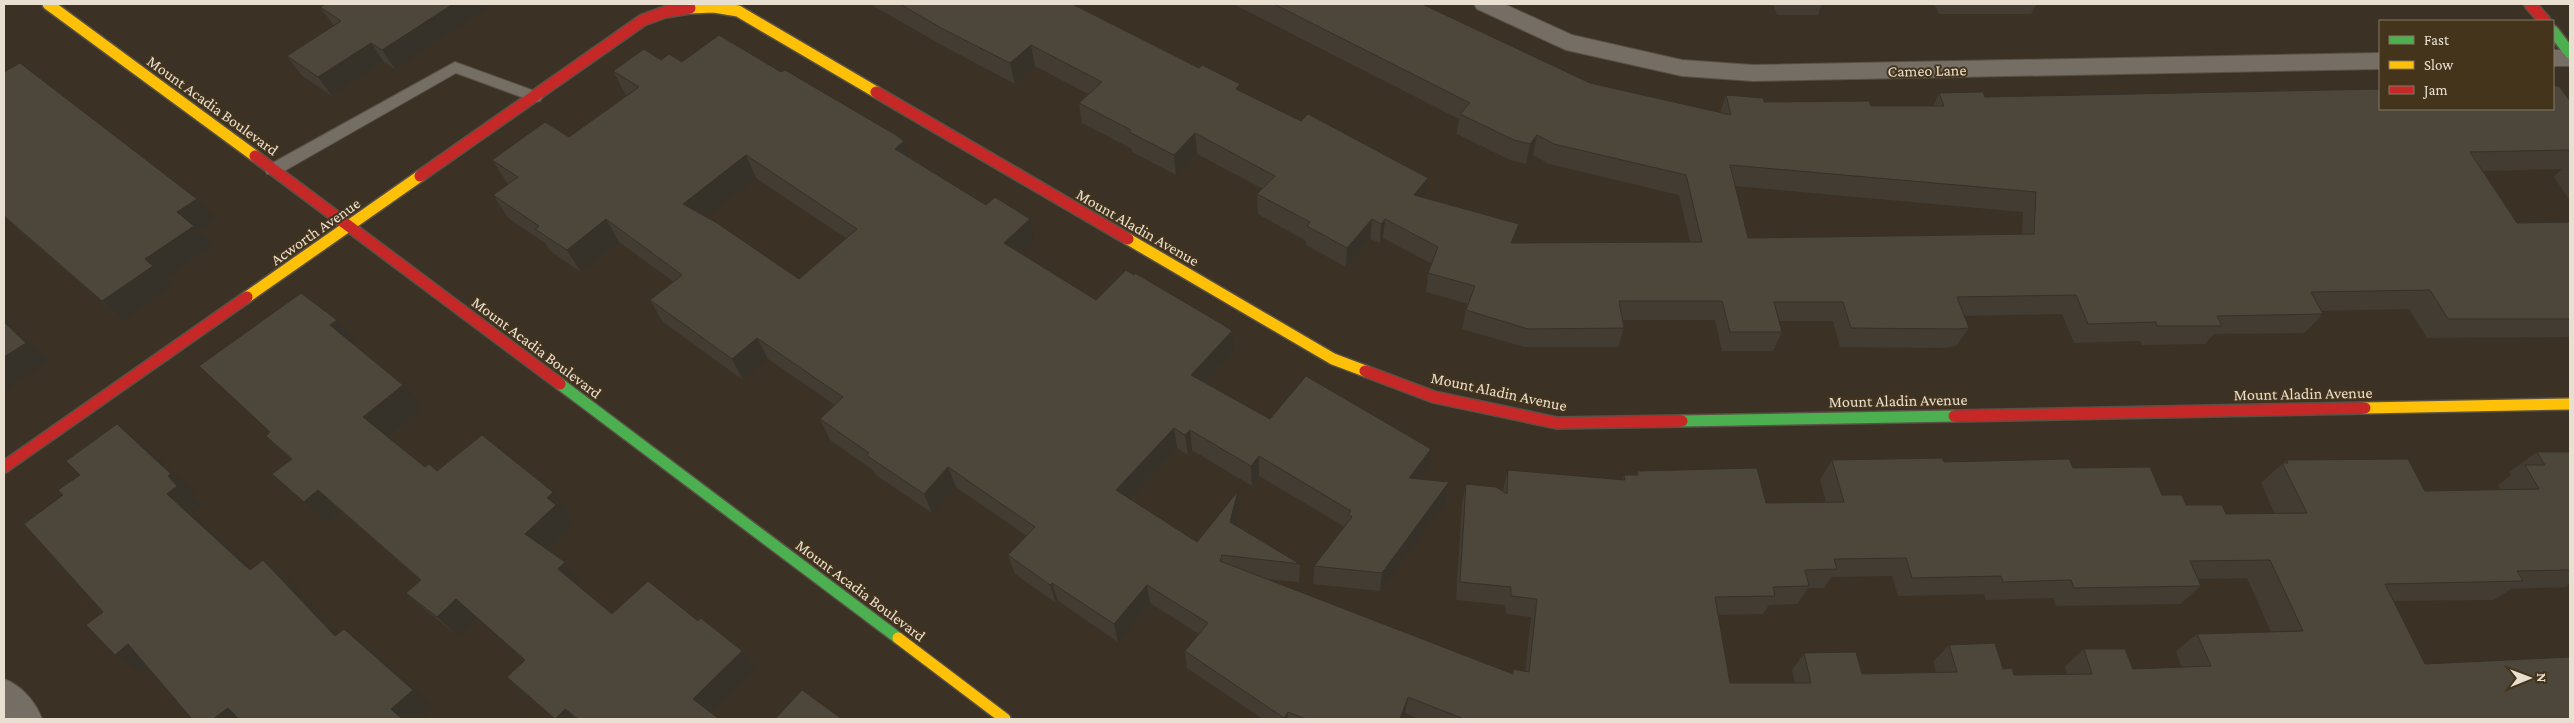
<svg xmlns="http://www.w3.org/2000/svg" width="2574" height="723" viewBox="0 0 2574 723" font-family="'Crimson Pro',serif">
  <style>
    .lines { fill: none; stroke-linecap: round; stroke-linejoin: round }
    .lane-casing { stroke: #595145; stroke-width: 2 }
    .street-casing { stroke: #595145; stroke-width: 2 }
    .fast-casing { stroke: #595145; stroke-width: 14 }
    .slow-casing { stroke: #595145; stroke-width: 14 }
    .jam-casing { stroke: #595145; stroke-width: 14 }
    .lane { fill: #756e64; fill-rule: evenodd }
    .street { fill: #756e64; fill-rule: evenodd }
    .fast { stroke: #4caf50; stroke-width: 11 }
    .slow { stroke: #ffc107; stroke-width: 11 }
    .jam { stroke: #c62828; stroke-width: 11 }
    .wall { fill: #423c33; fill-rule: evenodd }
    .shaded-wall { fill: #363129 }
    .building { fill: #4d463b; stroke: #363129; fill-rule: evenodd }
    .labels { text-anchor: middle; stroke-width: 4; stroke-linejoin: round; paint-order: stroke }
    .street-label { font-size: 16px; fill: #e9dfd1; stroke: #44341c }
  </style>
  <rect width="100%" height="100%" fill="#3b3225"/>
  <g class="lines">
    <!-- lane casing -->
    <g class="lane-casing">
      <path id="lane" d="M455 62 540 93 543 97 540 101 535 102 456 73 279 174H267L265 170 267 166Z"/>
    </g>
    <!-- street casing -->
    <g class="street-casing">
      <path id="street" d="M1474 4H1504L1572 35 1682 60 1753 65 2380 53V69L1753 81 1682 76 1566 50 1477 9Z
        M2553 50H2570V66H2553Z
        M4 679C21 685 36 702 42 719H5Z"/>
    </g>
    <!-- fast casing -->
    <g class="fast-casing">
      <path id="fast" d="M2553 31 2570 53
        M560 384 898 638
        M1682 421 1954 416"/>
    </g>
    <!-- slow casing -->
    <g class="slow-casing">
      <path id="slow" d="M48 4 255 156
        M690 8 714 7 738 11 876 92
        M1128 239 1333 359 1365 371
        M247 297 420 176
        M2365 408 2570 404
        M898 638 1005 719"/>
    </g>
    <!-- jam casing -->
    <g class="jam-casing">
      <path id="jam" d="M2530 4 2545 21
        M876 92 1128 239
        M255 156 560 384
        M420 176 643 20 665 12 690 8
        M1365 371 1434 397 1557 423 1682 421
        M1954 416 2365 408
        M4 467 247 297"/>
    </g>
    <!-- lane -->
    <use href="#lane" class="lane"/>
    <!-- street -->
    <use href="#street" class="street"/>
    <!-- fast -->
    <use href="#fast" class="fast"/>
    <!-- slow -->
    <use href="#slow" class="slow"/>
    <!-- jam -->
    <use href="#jam" class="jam"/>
  </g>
  <!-- wall -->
  <path class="wall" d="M326 4H482L486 9 395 69 384 62 332 96 301 75 287 56 334 26 320 7Z
    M870 4H1079L1080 7 1241 91 1425 198 1519 224 1515 243 1690 242 1679 195 1549 164 1533 155 1526 164 1510 160 1457 134 1459 119 1233 4H1422L1590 83 1720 113 1726 95 1764 102 1871 106H1933L1939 93 1985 97 2380 109 2570 101V201L2554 177 2562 169 2483 171 2517 223 2570 222V337L2427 338 2409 309 2321 311 2323 314 2304 333 2214 334 2205 344 2142 345 2140 341 2074 343 2062 314 1964 316 1969 328 1956 346 1946 348 1840 347 1833 321H1779L1782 332 1773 351H1722L1715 320H1623L1624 328 1618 347H1524L1462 329 1466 310 1468 304 1426 292 1428 273 1432 264 1383 238 1380 243 1370 239 1346 267 1306 245V241L1258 214 1257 194 1263 189 1197 154 1176 175 1132 152V149L1082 123 1079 103 1088 94 1035 66 1015 84 947 48ZM1735 186 2023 212 2022 234 1748 238Z
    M1773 4H1831L1818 15H1777Z
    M1934 4H2037L2031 14H1939Z
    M661 60 682 62 910 157 1035 242 1022 254 1096 300 1233 353 1205 383 1270 419 1428 469 1420 479 1449 482 1446 502 1380 591 1313 584 1314 566 1345 527 1259 476 1252 486 1192 450 1188 455 1177 448 1129 499 1197 542 1239 510 1235 525 1300 564 1299 582 1266 579 1511 674 1513 669 1525 672 1531 617 1506 614 1505 605 1456 600 1462 503 1466 484 1503 491 1508 470 1622 480 1624 475H1636L1637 471 1766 503 1826 502 1820 480 1832 460 1944 462 2073 468 2162 495 2186 505 2226 514H2275L2261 483 2286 460 2425 491 2501 490 2498 485 2511 475 2509 472 2537 452H2570V584L2566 587 2511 589 2494 600 2394 601 2425 664 2570 719H1420L1405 713 1403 719H1263L1187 668 1185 651 1199 634 1150 603 1118 642 1058 601 1056 603 1015 574 1008 555 1027 536 956 487 932 513 876 475 873 470 830 440 820 419 835 405 768 359 743 380 663 322 650 300 674 282 619 242 581 272 550 251 545 243 508 218 493 195 508 184 492 160 569 137 627 95 625 94 613 71ZM756 178 846 238 799 279 706 217ZM1892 576 1898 596 1984 594 1986 600 2053 598 2056 606 2180 604 2201 586 2198 579 2247 578 2271 632 2197 634 2176 651 2182 668 2133 669 2084 649 2065 666 2067 674 2014 675 2003 669 1949 645 1933 662 1936 672 1862 674 1804 653 1792 670 1795 683H1730L1718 615 1763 614 1769 605 1797 604 1808 588H1824L1832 577Z
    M4 72 215 219 198 230 213 246 166 278 173 285 123 320 4 217Z
    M337 320 358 343 355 345 423 407 387 436 425 467 437 471 553 492 571 513 567 517 574 525 547 550 565 562 582 582 578 586 612 614 698 621 742 651 756 669 711 713 719 719H555L507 677 525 660 477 618 458 636 428 612 406 593 420 580 341 511 327 523 272 474 292 460 266 436 270 432Z"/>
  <!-- shaded-wall -->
  <path class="shaded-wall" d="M453 4H482L486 9 395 69 382 50Z
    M1075 4H1079L1082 21 1074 5Z
    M1822 4H1831L1818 15Z
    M371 43 384 62 332 96 318 77Z
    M1031 45 1035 66 1015 84 1010 63Z
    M1240 84 1241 105 1236 89Z
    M1195 133 1197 154 1176 175 1174 155Z
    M1537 135 1533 155 1526 164 1530 144Z
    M904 141 912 164 895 149Z
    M746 155 756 178 694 227 683 204Z
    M1428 178 1425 198 1414 195Z
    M197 199 215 219 198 230 213 246 166 278 173 285 123 320 102 301 145 259 177 212Z
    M606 219 619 242 581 272 567 250Z
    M1030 219 1035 242 1010 265 1004 243Z
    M1372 219 1370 239 1346 267 1347 248Z
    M1385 219 1383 238 1380 243 1381 224Z
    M1519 224 1515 244 1511 243Z
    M4 318 48 361 4 391Z
    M337 320 358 343 351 348 330 325Z
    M1232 331 1233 353 1193 396 1191 375Z
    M757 338 768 359 743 380 732 359Z
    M403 385 423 407 384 439 363 417Z
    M117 424 143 445 196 494 192 496 202 505 192 513 274 589 250 570 167 494Z
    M1174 428 1177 448 1119 510 1116 490Z
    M1190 430 1192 450 1188 455 1185 435Z
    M1431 449 1428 469 1406 497 1409 478Z
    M1259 456V476L1252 486 1251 466Z
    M948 467 956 487 932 513 924 494Z
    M1449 482 1446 502 1380 591 1382 573Z
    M318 490 341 511 327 523 304 502Z
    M1238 491 1239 510 1231 541 1230 522Z
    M553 492 571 513 567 517 574 525 543 554 525 534 547 498Z
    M263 560 287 579 358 654 335 636Z
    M565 562 582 582 576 588 558 569Z
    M1052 583 1058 601 1056 603 1050 585Z
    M1147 585 1150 603 1118 642 1114 624Z
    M456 599 477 618 458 636 437 617Z
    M344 629 366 646 434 706 420 719H402L391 709Z
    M128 644 156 661 143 672 115 655Z
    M742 651 756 669 708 716 693 699Z
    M1408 697 1405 713 1403 719H1400Z
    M228 708 246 719H213Z
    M565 709 576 719H555Z
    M1288 712V719H1284V718Z"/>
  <!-- building -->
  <path class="building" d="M326 4H453L382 50 371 43 318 77 287 56 341 21 320 7Z
    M900 4H1075L1074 5 1199 68 1202 65 1240 84 1236 89 1301 121 1308 114 1428 178 1414 195 1519 224 1511 243 1702 242 1686 175 1554 144 1537 135 1530 144 1514 140 1460 114 1470 103 1274 4H1422L1590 83 1731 115 1726 95 1763 98 1764 102 1869 101 1871 106H1944L1939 93 1983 92 1985 97 2380 89V109H2553V86H2559L2570 101V150L2470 152 2517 223 2570 222V319H2448L2430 290 2311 292 2323 314 2217 316 2222 326H2157L2156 322 2088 324 2076 295 1957 297 1969 328 1958 329 1851 328 1843 302H1774L1782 332H1730L1722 301H1619L1624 328 1528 329 1466 310 1475 286 1428 273 1438 247 1385 219 1381 224 1372 219 1347 248 1307 226 1310 222 1257 194 1275 176 1195 133 1174 155 1129 132 1131 130 1079 103 1102 82 1031 45 1010 63 941 28ZM1730 165 2036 192 2034 234 1748 238Z
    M719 35 781 72 785 70 896 135 904 141 895 149 986 205 995 197 1030 219 1004 243 1096 300 1126 270 1134 275 1135 273 1225 326 1232 331 1191 375 1270 419 1306 376 1431 449 1409 478 1449 482 1382 573 1314 566 1352 517 1348 515 1351 511 1259 456 1251 466 1190 430 1185 435 1174 428 1116 490 1197 542 1238 491 1230 522 1300 564 1222 555 1220 561 1513 674V669L1529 672 1537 599 1511 596V587L1460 582 1466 484 1496 487 1507 494 1508 470 1625 480 1624 475H1638L1637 471 1757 468 1766 503 1844 502 1832 460 1942 458 1944 462 2069 459 2073 468 2150 467 2162 495H2182L2186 505H2222L2226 514 2307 513 2282 463H2288L2286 460 2408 459 2425 491 2539 489 2525 465H2545L2537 452H2570V570L2517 571 2523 581 2385 584 2425 664 2570 657V719H1464L1408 697 1400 719H1306L1288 712 1284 718 1185 651 1208 623 1147 585 1114 624 1052 583 1050 585 1008 555 1035 527 948 467 924 494 866 455 869 453 820 419 843 397 757 338 732 359 650 300 682 275 606 219 567 250 535 229 539 226 493 195 518 177 492 160 545 122 569 137 639 87 613 71 644 49 661 60 669 54 682 62ZM746 155 857 229 799 279 717 223 683 204ZM1906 558 1912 578 2001 576 2003 582 2071 580 2074 588 2201 586 2190 561 2270 560 2303 631 2197 634 2211 666 2133 669 2125 649H2084L2092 674 2014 675 2012 668 2003 669 1995 643 1949 645 1957 672 1862 674 1856 652 1804 653 1811 683H1730L1715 597 1775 596 1773 587 1809 586 1805 570 1837 569 1834 559Z
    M20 63 197 199 177 212 194 226 145 259 153 266 102 301 4 216V72Z
    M301 293 337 320 330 325 403 385 363 417 425 467 429 464 437 471 482 435 553 492 547 498 556 505 525 534 565 562 558 569 612 614 648 581 698 621 701 618 742 651 693 699 719 719H578L565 709 555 719 507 677 525 660 456 599 437 617 406 593 421 580 318 490 304 502 272 474 292 459 266 436 270 432 199 366Z
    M4 322 26 343 4 357Z
    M117 424 171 474 168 476 177 486 167 494 250 570 263 560 335 636 344 629 413 690 391 709 402 719H239L228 708 213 719H192L128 644 115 655 86 625 103 612 24 524 63 495 58 490 80 475 66 461Z
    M802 690 842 719H775Z"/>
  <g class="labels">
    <!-- street labels -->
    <g class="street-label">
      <text transform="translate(1927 70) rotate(-1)" y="6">Cameo Lane</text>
      <text transform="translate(213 105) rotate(36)" y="6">Mount Acadia Boulevard</text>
      <text transform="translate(1138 227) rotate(30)" y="6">Mount Aladin Avenue</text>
      <text transform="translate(315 231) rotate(-35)" y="6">Acworth Avenue</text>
      <text transform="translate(537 347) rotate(37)" y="6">Mount Acadia Boulevard</text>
      <text transform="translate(1499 391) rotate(12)" y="6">Mount Aladin Avenue</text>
      <text transform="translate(2303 393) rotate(-1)" y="6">Mount Aladin Avenue</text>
      <text transform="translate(1898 400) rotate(-1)" y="6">Mount Aladin Avenue</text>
      <text transform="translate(861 590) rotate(37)" y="6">Mount Acadia Boulevard</text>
    </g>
  </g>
  <!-- border -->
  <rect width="2574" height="723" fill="none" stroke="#e9dfd1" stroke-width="10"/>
  <!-- legend -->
  <rect x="2379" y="20" width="175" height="90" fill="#44341c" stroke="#867864"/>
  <rect x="2389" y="36" width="25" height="8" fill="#4caf50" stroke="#867864"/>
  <text x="2424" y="45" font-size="15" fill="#e9dfd1">Fast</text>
  <rect x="2389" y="61" width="25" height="8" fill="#ffc107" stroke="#867864"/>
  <text x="2424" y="70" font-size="15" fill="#e9dfd1">Slow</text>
  <rect x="2389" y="86" width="25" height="8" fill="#c62828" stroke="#867864"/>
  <text x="2424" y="95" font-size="15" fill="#e9dfd1">Jam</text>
  <!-- north arrow -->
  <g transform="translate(2529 678) rotate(89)" stroke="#44341c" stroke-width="4" paint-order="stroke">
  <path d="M0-4L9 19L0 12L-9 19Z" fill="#e9dfd1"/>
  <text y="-8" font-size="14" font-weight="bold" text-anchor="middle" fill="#e9dfd1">N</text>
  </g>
</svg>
